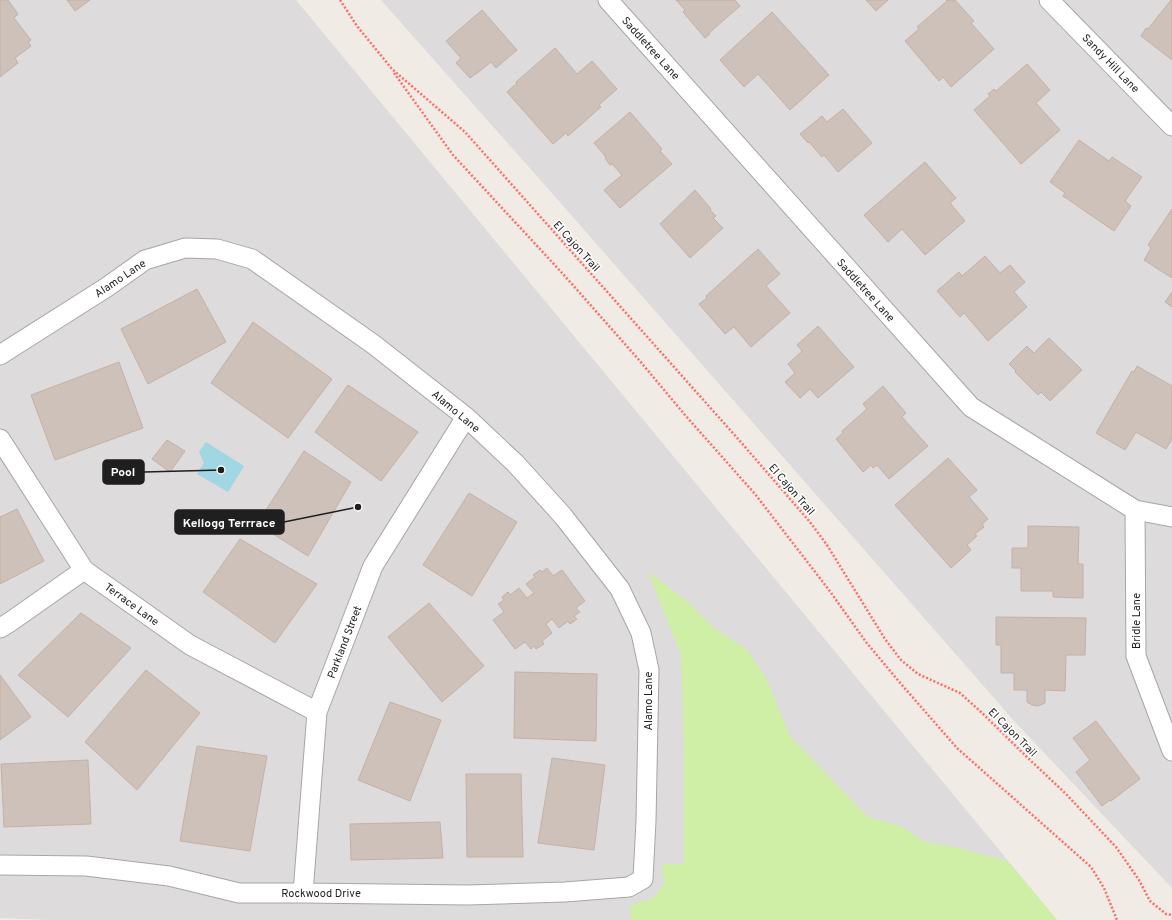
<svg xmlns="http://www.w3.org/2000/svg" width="1172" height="920" viewBox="0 0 1172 920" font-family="Overpass,sans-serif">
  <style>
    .residential { fill: #dddbdb }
    .grass { fill: #ceefa5 }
    .water { fill: #a0d7e2 }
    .building { fill: #cdc1b9; stroke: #c4b1a5 }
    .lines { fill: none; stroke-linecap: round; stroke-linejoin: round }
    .minor-casing { stroke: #a6a6a6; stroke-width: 21 }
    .path { stroke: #ff6d66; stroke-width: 2.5; stroke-dasharray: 2 2; stroke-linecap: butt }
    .minor { stroke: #fff; stroke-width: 19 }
    .labels { text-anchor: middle; stroke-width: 3; stroke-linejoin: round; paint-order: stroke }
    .street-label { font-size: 11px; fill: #1f1f1f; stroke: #fff }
    .leader { fill: none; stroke: #1f1f1f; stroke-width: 1.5 }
    .callout-dot { fill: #1f1f1f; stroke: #fff; stroke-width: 1.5 }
    .callout { fill: #1f1f1f; stroke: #1f1f1f; stroke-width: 1.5 }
    .callout-label { font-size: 12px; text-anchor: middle; font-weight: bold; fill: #fff }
  </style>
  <rect width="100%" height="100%" fill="#f0ebe4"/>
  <!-- residential -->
  <path class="residential" d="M0 0H296L1057 920H49L0 918Z
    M381 0H1172V888L1016 723 558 200Z"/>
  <!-- grass -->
  <path class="grass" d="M648 572 687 601 714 628 746 649 766 678 790 736 868 817 901 826 923 841 962 849 1008 861 1057 920H631L630 905 652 899 664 885 662 864H684V746L681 655Z"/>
  <!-- water -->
  <path class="water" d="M206 442 244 466 228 492 197 474 204 463 199 452Z"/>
  <!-- building -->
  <path class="building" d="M0 0H8L18 14 14 18 31 40 28 42 31 46 15 58 18 63 0 77Z
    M67 0H90L75 11Z
    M676 0H735L740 6 709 33 710 34 705 38 683 12 685 10Z
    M866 0H888L876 11Z
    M946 0H955L974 21 971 23 994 49 951 87 943 77 939 81 905 41 919 29 917 27 947 1Z
    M1171 0H1172V60L1141 36 1146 28 1148 29Z
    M482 10 517 50 496 68 491 62 476 74H475L470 78 456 63 461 58 446 41Z
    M772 12 829 75 790 110 758 74 744 87 720 60Z
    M555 48 577 74 592 61 617 89 599 105 601 107 568 136 566 133 553 144 507 92 517 83 516 82Z
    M1027 64 1050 90 1036 103 1060 130 1021 164 974 110 990 96 988 94 994 89 996 91Z
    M843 109 872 143 838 172 824 155 822 157 809 142 808 143 800 134 822 116 827 122Z
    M630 112 662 149 660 151 672 164 620 208 604 190 622 175 612 164 610 165 605 158 606 157 594 143Z
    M1079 140 1109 161 1112 157 1142 177 1125 201 1131 206 1114 231 1063 196 1065 193 1050 182Z
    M925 162 956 198 950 203 965 221 925 255 902 229 888 242 864 215Z
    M695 190 711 209 710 210 716 216 713 218 723 228 690 258 660 224Z
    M1172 209V278L1144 260 1151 248 1148 245Z
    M758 249 780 274 766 286 790 313 751 347 734 327 725 334 699 304 707 298 706 296Z
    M985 256 1000 273 1010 265 1025 282 1014 292 1027 307 988 341 964 313 960 317 937 291 959 272 962 276Z
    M197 289 226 342 148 384 121 329Z
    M1172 292V307L1165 302Z
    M253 322 332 379 288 438 211 383Z
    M818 326 854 367 818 398 810 389 800 398 785 382 795 373 788 364 802 351 797 345Z
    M1049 338 1082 370 1050 401 1041 392 1038 395 1015 372 1016 371 1009 364 1027 346 1034 353Z
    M119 362 143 428 55 460 31 395Z
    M1137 366 1172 386V439L1166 449 1136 432 1125 450 1096 433 1132 371 1134 372Z
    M348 385 418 432 381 481 315 432Z
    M883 386 906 413 902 417 928 446 889 479 877 465 873 468 871 465 863 472 836 439 843 433 842 431 867 409 863 404Z
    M167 440 185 451 170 472 152 459Z
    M304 451 351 482 308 556 257 524Z
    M948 458 977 490 969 497 988 519 982 524 984 527 975 534 977 536 967 545 971 550 951 568 895 505Z
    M469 493 517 522 472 596 423 565Z
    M17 509 44 561 0 584V517Z
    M1028 526 1079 527 1078 564H1083V598L1053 597V591H1021V568H1012V548H1028Z
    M240 539 317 584 275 643 203 592Z
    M547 568 553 576 562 570 585 601 576 608 580 612 574 616 577 619 570 624 568 621 559 628 552 619 546 624 552 633 542 641 544 644 536 649 534 646 531 649 525 642 515 649 493 620 504 612 498 604 504 600 502 597 508 592 510 595 519 588 527 598 534 593 526 584 535 577 533 575 540 570 542 572Z
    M429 603 484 666 442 702 388 637Z
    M81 613 131 648 68 717 18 675Z
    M996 617 1086 618 1085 655H1066L1065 691 1045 690V703L1038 706 1032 705 1027 702V690H1014V673H1001V645H996Z
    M146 670 200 713 137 790 85 742Z
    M515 672 597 674 596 741 514 738Z
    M0 675 31 717 0 740Z
    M390 702 441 720 410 801 358 780Z
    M1096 721 1140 779 1111 801 1110 800 1102 806 1076 772 1090 760 1073 738Z
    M197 746 267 756 250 851 180 841Z
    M552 758 605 765 594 850 538 843Z
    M88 760 91 824 4 827 1 764Z
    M466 774H521L523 857H467Z
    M440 822 443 858 351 860 350 824Z"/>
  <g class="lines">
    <!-- minor casing -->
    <g class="minor-casing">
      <path id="minor" d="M608 0 971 407 1135 510 1172 517
        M1049 0 1172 126
        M0 355 107 287 145 260 185 248 217 249 252 259 373 344 466 417 515 463 563 516 620 589 641 633 649 670 646 821 643 879 629 887 565 892 468 895 303 893H239L169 876 86 866 0 865
        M0 439 84 570 190 645 317 712
        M1135 510 1136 656 1172 751
        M0 628 10 622 84 570
        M303 893 317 712 373 566 466 417"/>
    </g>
    <!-- path -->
    <path class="path" d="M340 0 357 26 392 69 465 132 739 440 810 522 827 545 885 639 901 660 918 674 960 693 981 712 1030 760 1065 793 1116 847 1139 880 1150 901 1166 914 1172 915
      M394 73 453 155 563 274 639 360 685 415 755 494 829 590 866 642 901 684 957 748 1091 867 1104 888 1117 920"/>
    <!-- minor -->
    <use href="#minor" class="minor"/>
  </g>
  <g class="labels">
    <!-- street labels -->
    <g class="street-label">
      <text transform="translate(651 48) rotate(48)" y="4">Saddletree Lane</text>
      <text transform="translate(1111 63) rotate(46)" y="4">Sandy Hill Lane</text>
      <text transform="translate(577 246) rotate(48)" y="4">El Cajon Trail</text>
      <text transform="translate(120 278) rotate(-34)" y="4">Alamo Lane</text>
      <text transform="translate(866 290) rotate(48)" y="4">Saddletree Lane</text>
      <text transform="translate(456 411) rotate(40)" y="4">Alamo Lane</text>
      <text transform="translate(792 489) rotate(49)" y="4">El Cajon Trail</text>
      <text transform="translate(132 604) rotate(36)" y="4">Terrace Lane</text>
      <text transform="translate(1136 621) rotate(-90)" y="4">Bridle Lane</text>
      <text transform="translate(344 642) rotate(-69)" y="4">Parkland Street</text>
      <text transform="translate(648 701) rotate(-90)" y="4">Alamo Lane</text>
      <text transform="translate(1013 732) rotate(45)" y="4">El Cajon Trail</text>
      <text x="321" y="897">Rockwood Drive</text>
    </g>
  </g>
  <!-- callouts -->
  <path class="leader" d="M221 470L144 472M358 507L284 522"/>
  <g class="callout-dot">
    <circle cx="221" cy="470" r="4"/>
    <circle cx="358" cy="507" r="4"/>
  </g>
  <g class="callout">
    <rect x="103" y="460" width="41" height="24" rx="4"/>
    <rect x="175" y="510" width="109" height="24" rx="4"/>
  </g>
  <g class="callout-label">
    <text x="123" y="476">Pool</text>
    <text x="229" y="527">Kellogg Terrrace</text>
  </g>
</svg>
